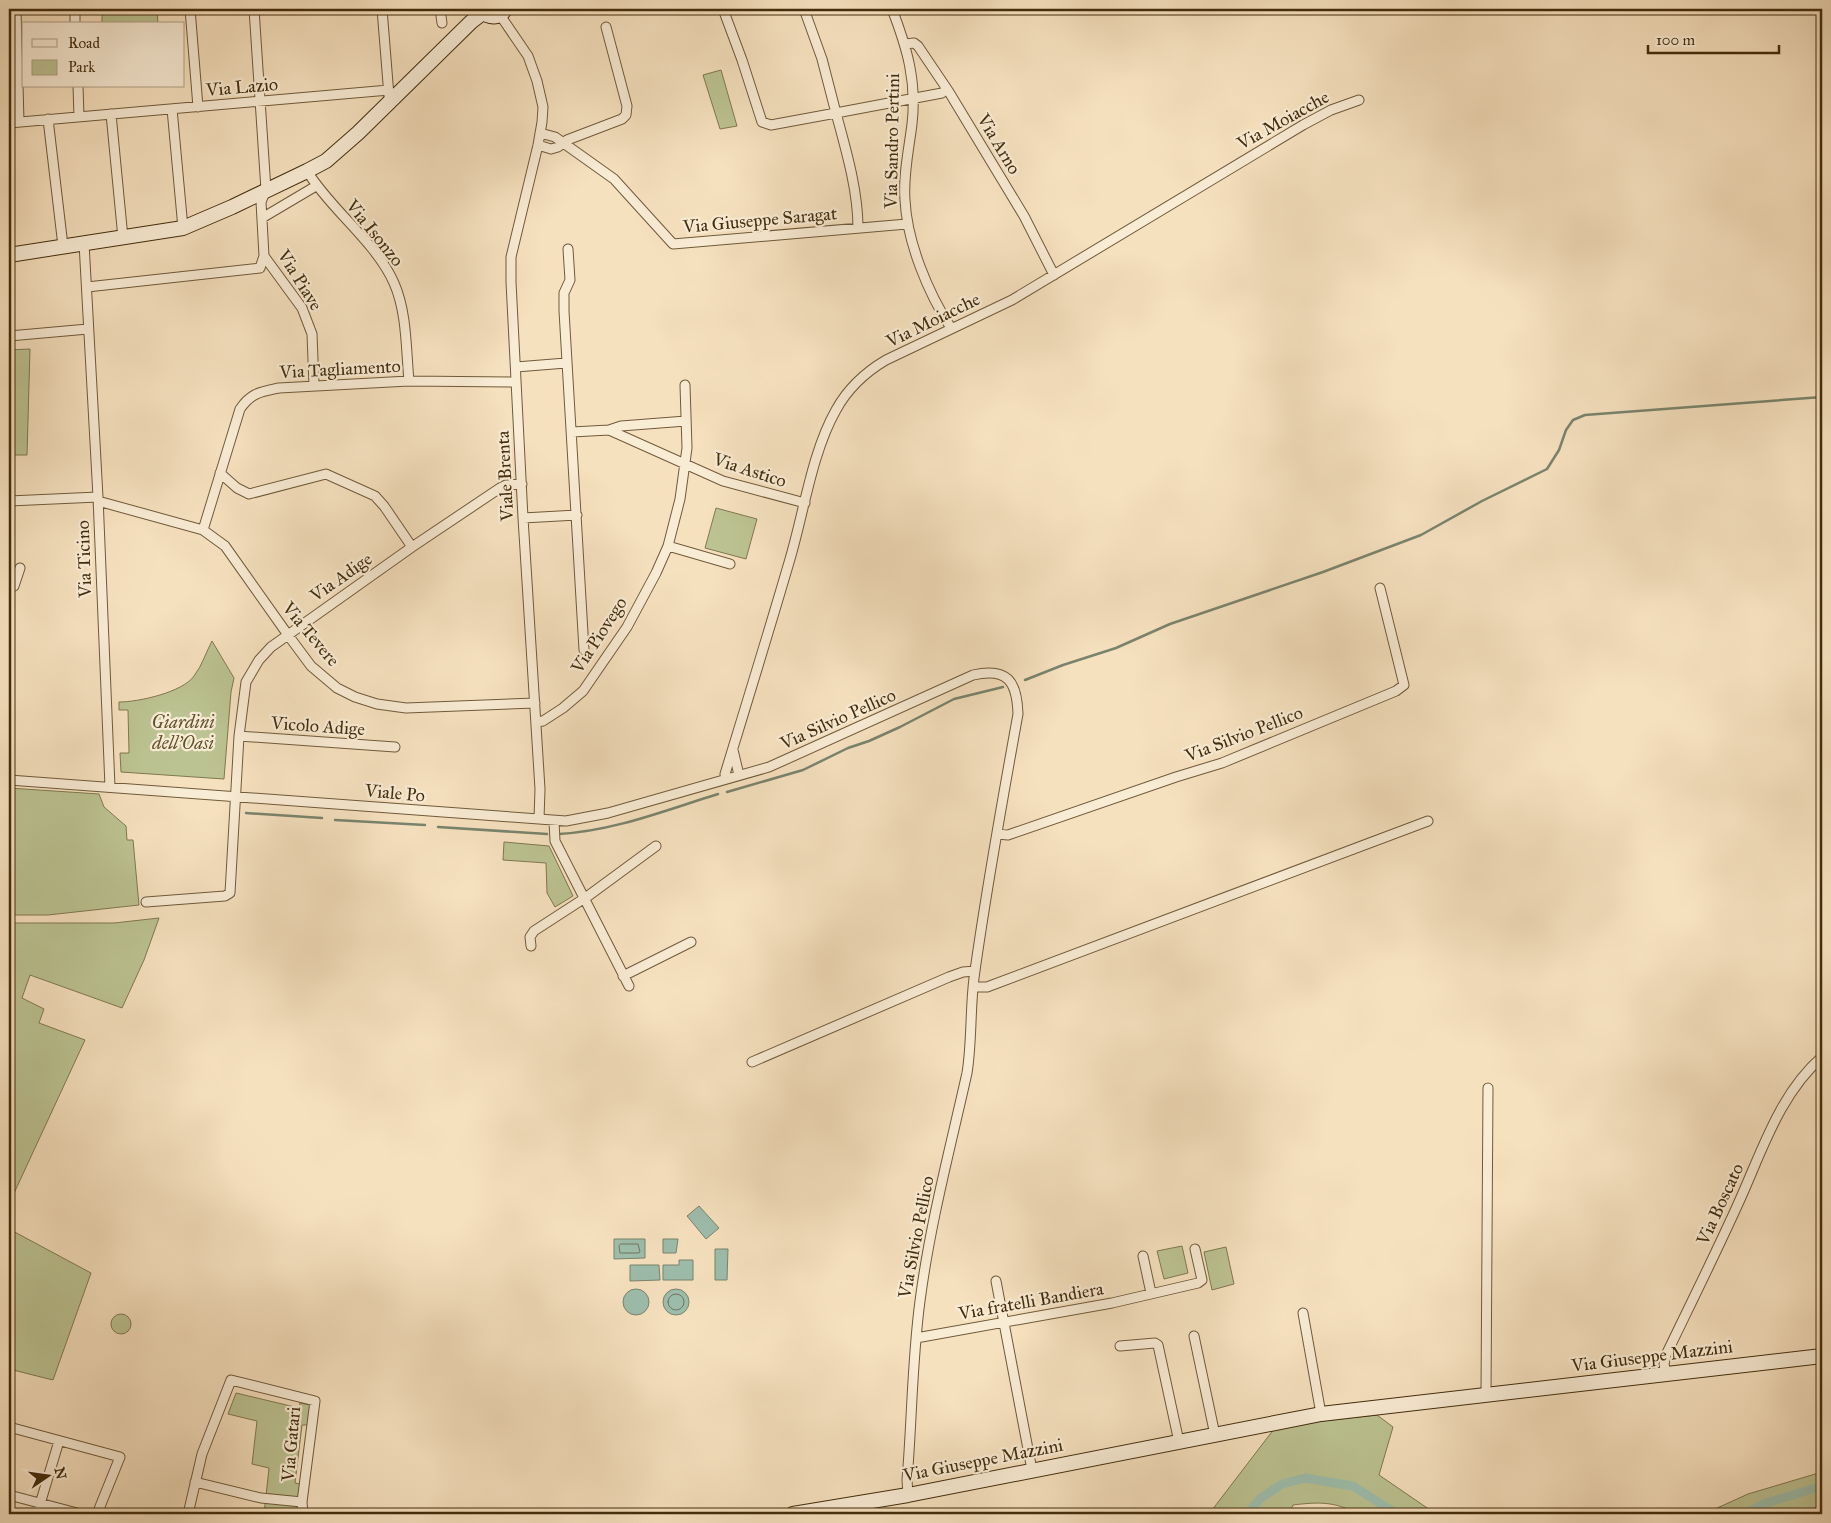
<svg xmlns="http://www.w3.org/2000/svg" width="1831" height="1523" viewBox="0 0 1831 1523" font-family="'IM FELL Great Primer',serif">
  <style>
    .green { fill: #bcc392; stroke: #807850 }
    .water { fill: #9dbead; stroke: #79846d }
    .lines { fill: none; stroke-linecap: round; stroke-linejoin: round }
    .shore { stroke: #70765d; stroke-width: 1 }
    .stream { stroke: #79846d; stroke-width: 2.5 }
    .canal { stroke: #9dbead; stroke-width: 9 }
    .street-casing { stroke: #705a3a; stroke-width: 11 }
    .secondary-casing { stroke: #432d0d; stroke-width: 16 }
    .street { stroke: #f9ecd5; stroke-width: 9 }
    .secondary { stroke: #f9ecd5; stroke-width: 14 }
    .labels { text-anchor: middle; stroke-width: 4.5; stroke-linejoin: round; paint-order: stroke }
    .street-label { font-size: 18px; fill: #432d0d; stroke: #f9ecd5 }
    .park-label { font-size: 18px; font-style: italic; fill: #61522e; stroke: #f9ecd5 }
  </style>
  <rect width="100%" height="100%" fill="#f6e1bf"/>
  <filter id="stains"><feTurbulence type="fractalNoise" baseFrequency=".004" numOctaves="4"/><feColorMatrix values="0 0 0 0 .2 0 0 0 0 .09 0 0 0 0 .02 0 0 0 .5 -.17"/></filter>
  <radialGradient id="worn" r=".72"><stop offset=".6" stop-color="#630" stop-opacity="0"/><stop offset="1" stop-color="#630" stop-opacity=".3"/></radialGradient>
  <!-- green -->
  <path class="green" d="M102 9H157L158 24H102Z
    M721 70 737 126 720 129 703 75Z
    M30 349 27 455H9V350Z
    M716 508 757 519 746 559 705 548Z
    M212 641 234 678 231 692 224 779 121 772 120 753H129L128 710H119V702C139 702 183 692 194 676 202 666 206 652 212 641Z
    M9 788 99 794 104 807 126 826 127 840H133L139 905 48 915H9Z
    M504 842 549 846 573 896 555 907 547 893 546 863 503 860Z
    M159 918 144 960 122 1008 30 975 22 998 44 1009 39 1023 85 1040 9 1204V923H114Z
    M9 1229 91 1273 53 1380 9 1369Z
    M1182 1246 1188 1273 1164 1279 1157 1251Z
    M1226 1247 1234 1284 1212 1290 1204 1252Z
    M111 1324a10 10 0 1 1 20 0a10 10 0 1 1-20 0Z
    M236 1393 299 1408 300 1403 310 1405 308 1425H302L295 1483 301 1484 299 1514H264L269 1468 252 1464 257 1421 228 1414Z
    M1377 1415 1393 1427 1379 1475 1436 1514H1357C1336 1501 1317 1502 1293 1505L1289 1514H1209L1274 1429 1322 1421Z
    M1822 1472V1506L1792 1514H1704L1748 1494Z"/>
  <!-- water -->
  <path class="water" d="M699 1206 719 1228 706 1239 687 1216Z
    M614 1239H645V1258L614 1259Z
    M663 1239H678L676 1253H663Z
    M715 1249H728L727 1280H715Z
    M679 1260H693V1280H663V1265H679Z
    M630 1265H659L660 1280 630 1281Z
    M663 1302a13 13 0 1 1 26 0a13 13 0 1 1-26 0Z
    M623 1302a13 13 0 1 1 26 0a13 13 0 1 1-26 0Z"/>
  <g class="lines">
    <!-- shore -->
    <path class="shore" d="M621 1244H638L640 1252 638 1253H620L619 1246Z
      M668 1302a8 8 0 1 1 16 0a8 8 0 1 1-16 0Z"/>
    <!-- stream -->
    <path class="stream" d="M1025 680 1063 665 1116 648 1170 624 1323 572 1421 535 1482 501 1547 469 1559 450 1566 430 1573 420 1585 415 1822 397
      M727 792 803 770 848 748 869 741 900 727 954 699 1003 687
      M246 813 322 818
      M335 820 425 825
      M438 827 547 834
      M559 834C614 831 666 810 718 794"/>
    <!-- canal -->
    <path class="canal" d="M1247 1514 1261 1498 1282 1484 1306 1478 1353 1486 1397 1514
      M1745 1514 1766 1503 1822 1486"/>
    <!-- street casing -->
    <g class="street-casing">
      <path id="street" d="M16 9 19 122
        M75 9V24
        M190 9 198 107
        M254 9 266 190 261 202 264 256 302 308 312 334 314 386
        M382 9 389 96
        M440 9 442 23
        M723 9 742 60 762 122 771 125 836 113C846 150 858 190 858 228
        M804 9 822 59 836 113 942 93
        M892 9C907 48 917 81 912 124 909 149 903 175 905 200 907 242 928 293 951 328
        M500 15 528 56 537 81 543 107 542 122 538 145 511 257V282L523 518 540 789 539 819
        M905 44 914 43 918 46 949 92 1024 216 1054 275
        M78 86 79 117
        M172 109 183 228
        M111 114 123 238
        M48 119 63 246
        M9 123 389 90
        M540 133 555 137 614 179 673 244 907 224
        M538 145 551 149 558 147 567 140 622 119 626 115 627 106 606 27
        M307 171C331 210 376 242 394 283 407 312 406 350 409 381
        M262 218 316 186
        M84 243 98 497 110 787
        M568 249 570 280 564 293V311L584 650
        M87 287 260 268 264 256
        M9 336 88 329
        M516 367 566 363
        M609 430 723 481 805 503
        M572 432 609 430 621 426 686 421
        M220 473 237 488 249 494 326 474 375 496 384 506 412 547
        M9 501 98 497
        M98 501 203 530 225 546 288 635 311 666 337 688 355 697 377 704 406 708 535 703
        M523 518 577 515
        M203 530 240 409C251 393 260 392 279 388L409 381 516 382
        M668 546 730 564
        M9 586H14L20 568
        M536 722 543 721 563 708 583 691 627 627 656 573 668 546 680 499 687 448 685 385
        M239 736 395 747
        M733 750 739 775
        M726 779 725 774C747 702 769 631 790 559 804 512 812 452 836 410 848 388 864 373 886 360L1012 300 1303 125 1331 110 1359 100
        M9 780 566 821 608 813 769 767 973 675C1008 667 1017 682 1018 714 1002 802 986 890 974 978 970 1010 972 1042 967 1073 950 1149 930 1224 920 1301 912 1360 912 1421 907 1480L908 1495
        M554 821 555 841 629 986
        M997 834 1008 835 1176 777 1222 763 1396 691 1404 685 1380 588
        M146 902 225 896 230 893 239 736 246 682 259 660 271 647 412 547 500 488 506 485 522 484
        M531 946 530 937 534 931 588 896 656 846
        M623 976 691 942
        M973 987H987L1428 821
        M752 1062 949 977 963 972 975 971
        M1143 1256 1151 1293
        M996 1281 1032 1470
        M1303 1313 1321 1414
        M1194 1336 1215 1435
        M916 1338 1112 1303 1198 1283 1202 1280 1195 1249
        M1120 1346 1155 1343 1158 1345 1179 1442
        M1666 1374 1664 1364 1666 1355C1690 1305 1715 1255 1738 1204 1761 1154 1779 1094 1822 1057
        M1486 1394 1488 1088
        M9 1427 120 1457 97 1514
        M195 1482 261 1498 302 1502
        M9 1495 81 1514
        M37 1514 59 1441
        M188 1514 202 1454 231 1380 315 1401 302 1502 303 1514"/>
    </g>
    <!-- secondary casing -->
    <g class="secondary-casing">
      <path id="secondary" d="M482 9 487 15C494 18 501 17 505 9
        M9 255 183 228 232 207 307 171 326 161 358 133 471 22 484 12
        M793 1514 908 1495 1321 1414 1822 1356"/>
    </g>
    <!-- street -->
    <use href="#street" class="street"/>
    <!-- secondary -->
    <use href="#secondary" class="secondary"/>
  </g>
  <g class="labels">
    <!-- street labels -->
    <g class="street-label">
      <text transform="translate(242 87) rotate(-5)" y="6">Via Lazio</text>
      <text transform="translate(1283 120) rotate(-29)" y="6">Via Moiacche</text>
      <text transform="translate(892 141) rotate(-89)" y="6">Via Sandro Pertini</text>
      <text transform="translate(999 144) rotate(59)" y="6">Via Arno</text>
      <text transform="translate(760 220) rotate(-5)" y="6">Via Giuseppe Saragat</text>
      <text transform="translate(375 233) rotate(51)" y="6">Via Isonzo</text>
      <text transform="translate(300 280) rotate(58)" y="6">Via Piave</text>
      <text transform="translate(933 320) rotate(-26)" y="6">Via Moiacche</text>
      <text transform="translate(340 369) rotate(-3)" y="6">Via Tagliamento</text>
      <text transform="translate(750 470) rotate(18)" y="6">Via Astico</text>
      <text transform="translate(505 476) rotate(-93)" y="6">Viale Brenta</text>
      <text transform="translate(84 559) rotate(-92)" y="6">Via Ticino</text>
      <text transform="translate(341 577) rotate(-35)" y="6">Via Adige</text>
      <text transform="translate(311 634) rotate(50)" y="6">Via Tevere</text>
      <text transform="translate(599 635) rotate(-57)" y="6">Via Piovego</text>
      <text transform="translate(838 719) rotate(-24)" y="6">Via Silvio Pellico</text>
      <text transform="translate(318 726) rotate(4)" y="6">Vicolo Adige</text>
      <text transform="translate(1244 734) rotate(-21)" y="6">Via Silvio Pellico</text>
      <text transform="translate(395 793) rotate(5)" y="6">Viale Po</text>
      <text transform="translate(1720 1204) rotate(-65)" y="6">Via Boscato</text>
      <text transform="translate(916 1237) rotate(-79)" y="6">Via Silvio Pellico</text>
      <text transform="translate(1031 1301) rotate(-10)" y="6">Via fratelli Bandiera</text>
      <text transform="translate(1652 1356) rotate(-7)" y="6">Via Giuseppe Mazzini</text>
      <text transform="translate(291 1444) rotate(-85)" y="6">Via Gatari</text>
      <text transform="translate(983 1460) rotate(-11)" y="6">Via Giuseppe Mazzini</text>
    </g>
    <!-- park labels -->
    <g class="park-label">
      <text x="183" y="728">Giardini<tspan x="183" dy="21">dell'Oasi</tspan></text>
    </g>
  </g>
  <!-- margin -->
  <rect width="1831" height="1523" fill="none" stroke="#f6e1bf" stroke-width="30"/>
  <rect x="10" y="10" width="1811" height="1503" fill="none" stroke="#432d0d" stroke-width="2.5"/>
  <rect x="15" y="15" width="1801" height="1493" fill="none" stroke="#432d0d"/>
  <!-- legend -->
  <rect x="22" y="22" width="162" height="65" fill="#f9ecd5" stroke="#b0a085"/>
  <rect x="32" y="39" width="25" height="8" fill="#f9ecd5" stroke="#b0a085"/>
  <text x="68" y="48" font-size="15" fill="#432d0d">Road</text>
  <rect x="32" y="60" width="25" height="15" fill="#bcc392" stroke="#b0a085"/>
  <text x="68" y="72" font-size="15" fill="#432d0d">Park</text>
  <!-- north arrow -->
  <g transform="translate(48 1476) rotate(77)" stroke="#f9ecd5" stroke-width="4" paint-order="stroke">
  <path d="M0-4L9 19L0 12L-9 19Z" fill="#432d0d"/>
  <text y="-8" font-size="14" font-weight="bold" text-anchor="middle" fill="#432d0d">N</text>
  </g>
  <!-- scale -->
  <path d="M1648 45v8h131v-8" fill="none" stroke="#432d0d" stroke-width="2.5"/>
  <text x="1656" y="45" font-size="15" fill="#432d0d" stroke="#f9ecd5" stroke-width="4" paint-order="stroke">100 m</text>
  <rect width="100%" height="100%" filter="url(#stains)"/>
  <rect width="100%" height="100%" fill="url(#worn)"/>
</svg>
